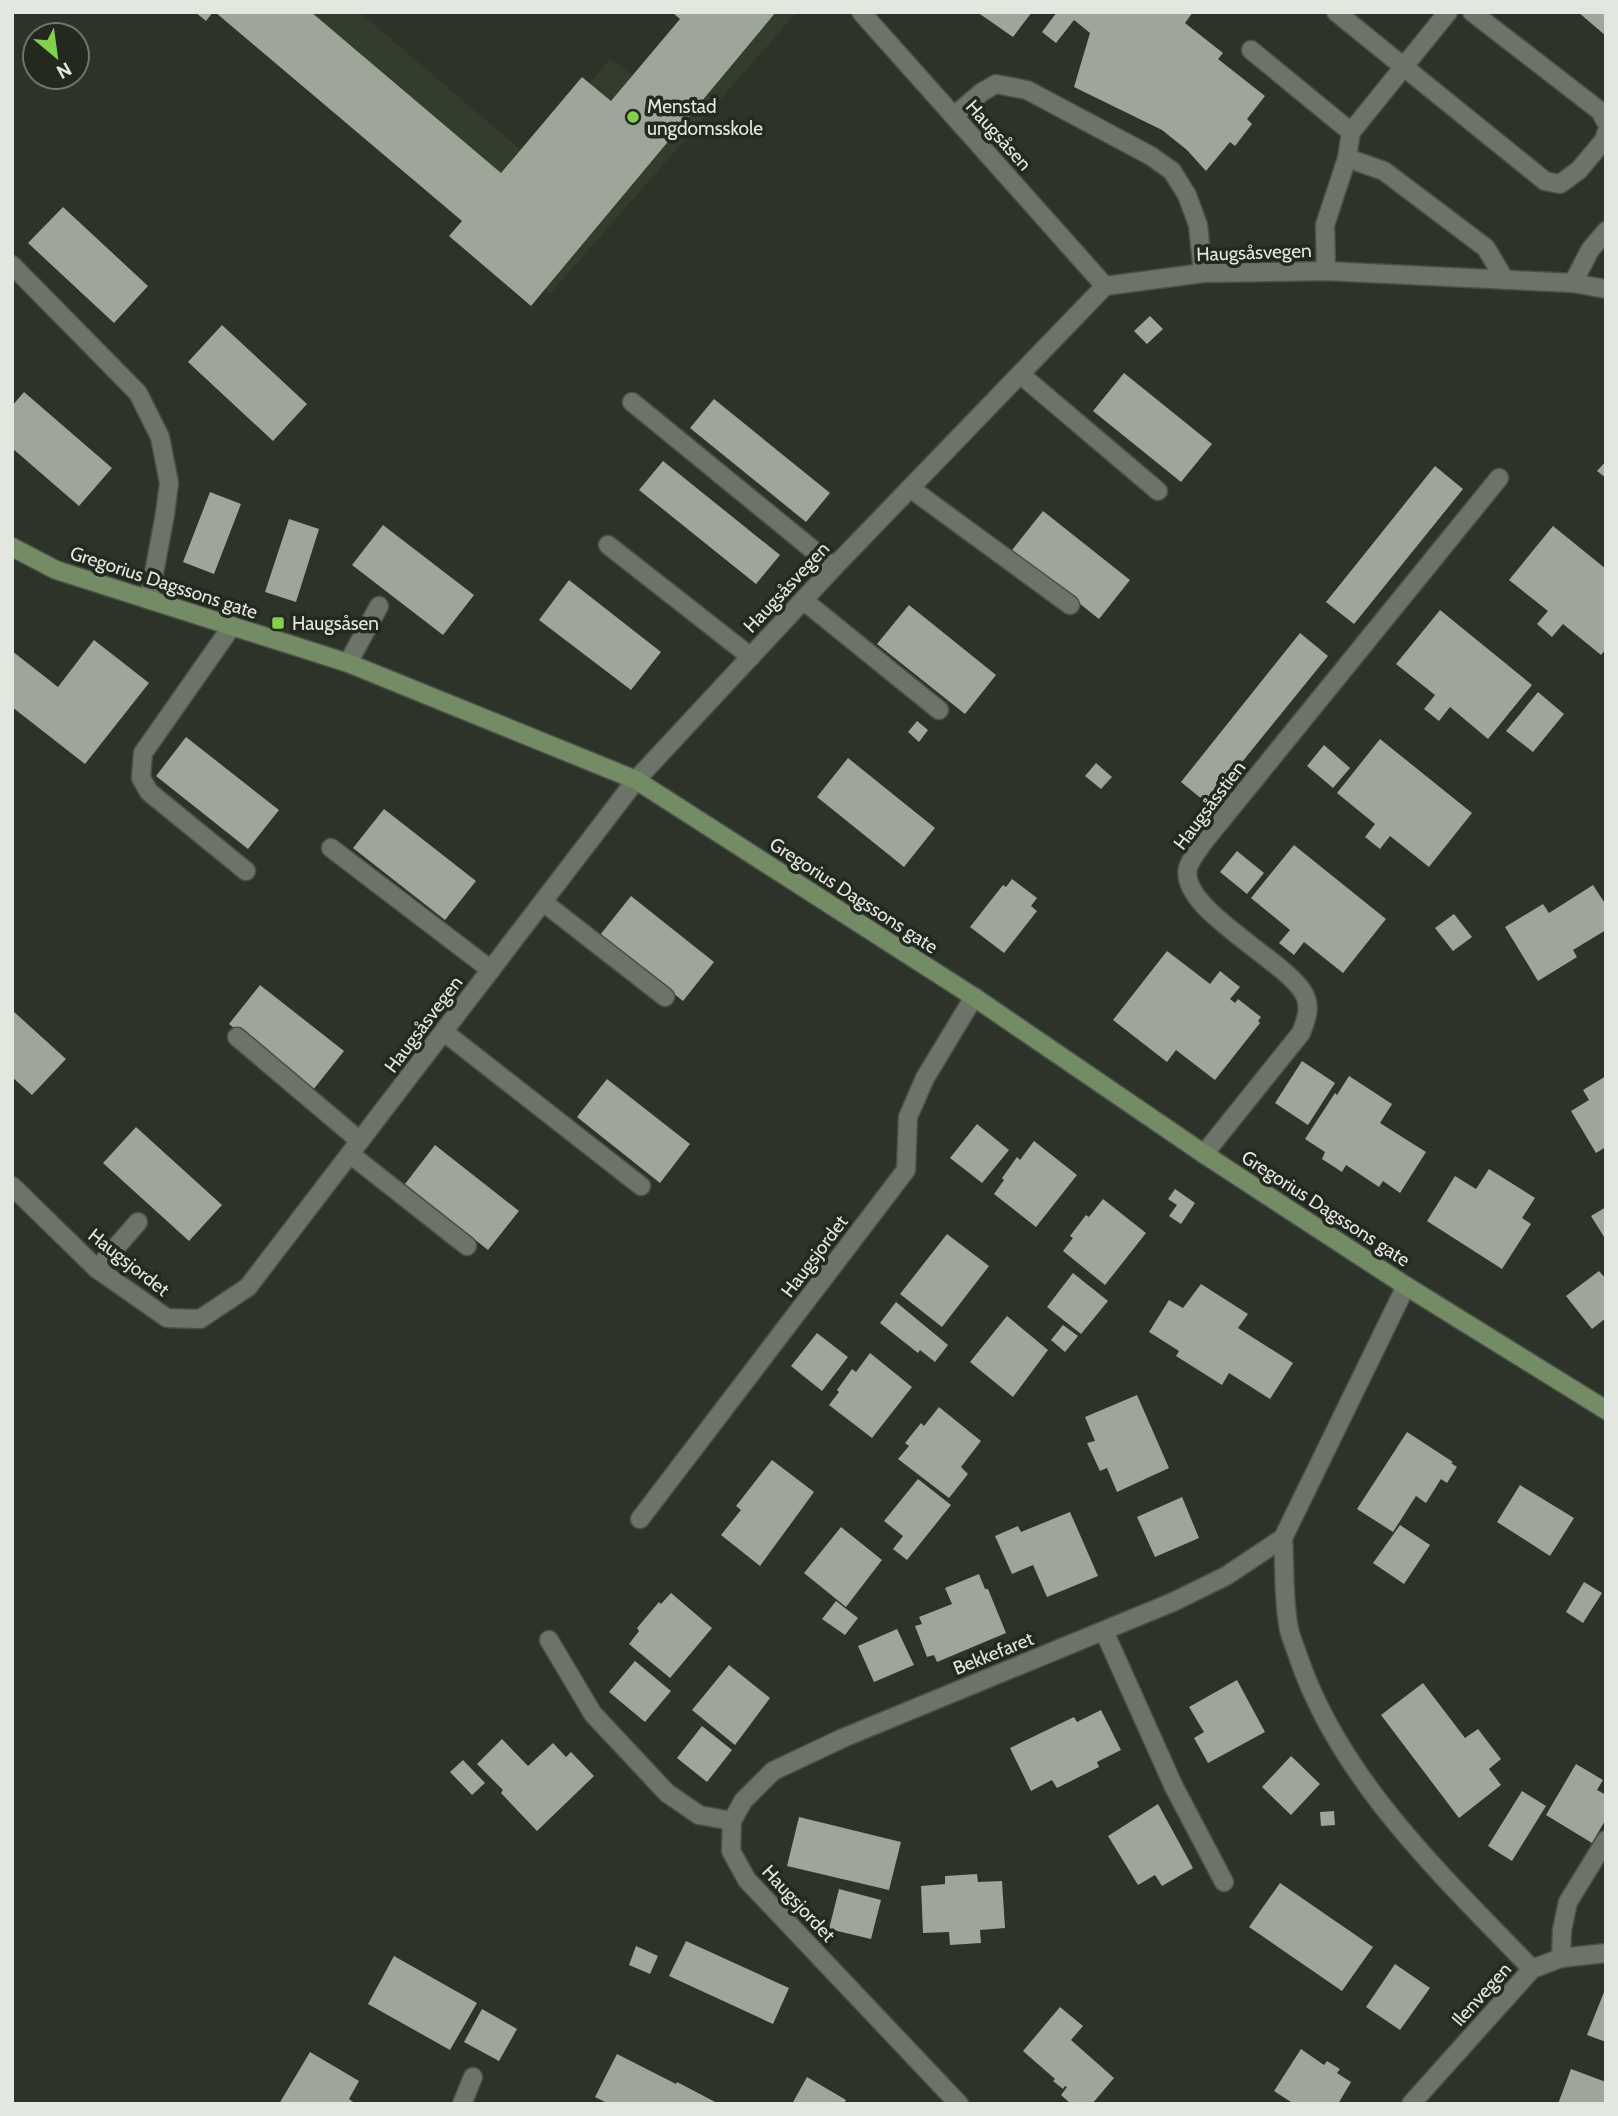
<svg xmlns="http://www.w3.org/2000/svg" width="1618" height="2116" viewBox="0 0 1618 2116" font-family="Cabin,sans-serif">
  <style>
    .built { fill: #323d2c }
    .building { fill: #9da699 }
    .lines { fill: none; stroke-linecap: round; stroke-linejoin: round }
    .lane-casing { stroke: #4a5047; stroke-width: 21 }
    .street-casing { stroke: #4a5047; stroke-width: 21 }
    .secondary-casing { stroke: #4a5047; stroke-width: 21 }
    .lane { stroke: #6b7467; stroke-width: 18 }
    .street { stroke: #6b7467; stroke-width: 18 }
    .secondary { stroke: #748c65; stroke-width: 18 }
    .poi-dot { fill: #83d04e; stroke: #23291f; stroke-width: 2.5 }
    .labels { text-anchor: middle; stroke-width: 7; stroke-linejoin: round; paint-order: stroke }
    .poi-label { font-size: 19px; fill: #e2e7e0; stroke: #23291f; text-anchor: start }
    .street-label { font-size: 19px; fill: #e2e7e0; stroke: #23291f }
  </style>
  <rect width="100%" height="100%" fill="#2d3329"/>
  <!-- built -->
  <path class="built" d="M258 12H359L527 155 610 59 637 78 695 12H797L550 294 465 219Z"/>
  <!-- building -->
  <path class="building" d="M195 12H213L206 21Z
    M215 12H311L501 173 582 77 611 101 680 19 672 12H776L531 306 449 236 462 221Z
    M977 12H1032L1013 37Z
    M1057 12H1193L1185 23 1223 53 1218 59 1265 96 1247 119 1252 124 1235 146 1230 142 1206 171 1187 150 1162 130 1074 87 1090 33 1074 20 1056 43 1042 32Z
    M1578 12H1606V36Z
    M63 207 148 286 114 323 28 243Z
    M1150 316 1163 329 1147 344 1134 331Z
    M222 325 307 404 273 441 188 362Z
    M1124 373 1212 444 1181 482 1093 411Z
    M24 392 112 468 79 506 12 448V406Z
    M714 399 830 493 806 522 690 428Z
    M663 461 780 555 756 584 639 490Z
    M1606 461V478L1597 471Z
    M1435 466 1463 489 1354 624 1326 602Z
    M210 492 241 504 214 574 183 562Z
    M1043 511 1130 580 1099 619 1012 550Z
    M289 519 319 529 296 602 265 592Z
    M383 525 474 595 443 635 352 565Z
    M1553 526 1606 569V649L1601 655 1563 624 1552 637 1537 624 1548 611 1509 580Z
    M569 580 661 652 631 690 539 620Z
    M909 605 996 675 965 714 877 644Z
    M1440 610 1532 685 1488 739 1450 707 1439 721 1424 709 1435 695 1396 664Z
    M1300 633 1328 656 1208 804 1181 782Z
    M94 640 149 683 85 764 12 707V651L58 687Z
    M1538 692 1564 714 1533 752 1506 731Z
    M917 721 928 730 919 742 908 732Z
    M186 737 279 810 248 849 156 776Z
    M1380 739 1472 813 1429 867 1390 836 1380 849 1365 837 1375 824 1337 793Z
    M1324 745 1350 768 1333 788 1307 766Z
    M848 758 935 828 904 867 817 797Z
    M1096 763 1112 777 1101 789 1085 776Z
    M384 809 476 881 445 920 353 848Z
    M1294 845 1386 919 1343 973 1304 942 1294 955 1279 943 1290 930 1251 898Z
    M1237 851 1264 873 1247 894 1220 872Z
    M1012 879 1037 898 1031 906 1037 911 1004 953 970 927 1003 885 1006 887Z
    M1593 885 1606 905V930L1573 950 1577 957 1538 981 1505 927 1543 904 1549 913Z
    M631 896 714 962 683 1001 600 935Z
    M1454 914 1472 937 1453 951 1435 928Z
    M1167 951 1210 984 1220 971 1240 987 1230 999 1235 1003 1238 999 1261 1017 1258 1021 1260 1023 1215 1080 1176 1050 1167 1062 1113 1020Z
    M260 985 344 1051 313 1090 229 1024Z
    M12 1010 66 1059 32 1095 12 1077Z
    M1302 1061 1335 1083 1308 1125 1275 1103Z
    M1349 1076 1392 1104 1380 1123 1426 1152 1400 1193 1383 1181 1379 1187 1346 1165 1342 1172 1322 1159 1325 1152 1305 1139 1335 1093 1337 1095Z
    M1606 1076V1147L1596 1153 1571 1111 1589 1100 1583 1090Z
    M607 1079 690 1144 660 1183 577 1117Z
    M977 1124 1009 1150 982 1183 950 1158Z
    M136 1127 222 1205 189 1241 103 1163Z
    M1034 1141 1077 1175 1036 1227 994 1194 1004 1180 1002 1178 1017 1157 1020 1160Z
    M435 1145 519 1211 488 1250 405 1184Z
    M1489 1169 1535 1198 1522 1218 1531 1224 1502 1269 1427 1221 1455 1176 1476 1189Z
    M1175 1189 1195 1203 1181 1224 1169 1216 1177 1205 1168 1199Z
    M1103 1199 1146 1233 1105 1285 1063 1251 1073 1238 1070 1236 1086 1215 1089 1217Z
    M1606 1207V1240L1591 1216Z
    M947 1234 989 1266 942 1327 900 1294Z
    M1599 1271 1606 1279V1318L1592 1329 1566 1296Z
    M1073 1273 1108 1301 1081 1334 1047 1307Z
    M1201 1284 1248 1314 1238 1328 1293 1363 1270 1399 1229 1373 1222 1385 1176 1356 1179 1351 1149 1332 1169 1300 1183 1308Z
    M896 1302 948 1345 935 1362 920 1350 918 1353 880 1323Z
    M1007 1316 1048 1350 1013 1397 970 1362Z
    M1063 1325 1078 1336 1065 1352 1051 1340Z
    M817 1333 848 1357 822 1391 791 1366Z
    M870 1353 912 1387 872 1438 829 1405 839 1392 837 1390 852 1369 856 1372Z
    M1137 1395 1169 1468 1117 1492 1107 1468 1100 1471 1087 1443 1095 1441 1085 1417Z
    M939 1407 981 1441 961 1467 968 1474 949 1498 898 1459 909 1446 905 1443 921 1423 924 1426Z
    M1407 1432 1453 1462 1451 1463 1457 1467 1447 1483 1441 1479 1426 1503 1416 1496 1393 1532 1357 1509Z
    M772 1460 814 1492 760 1566 721 1535 741 1510 736 1506Z
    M918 1479 951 1505 907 1560 893 1549 903 1536 884 1521Z
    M1520 1485 1574 1518 1550 1556 1497 1522Z
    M1182 1497 1199 1538 1155 1557 1137 1517Z
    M1070 1512 1098 1576 1047 1597 1033 1565 1012 1574 995 1536 1018 1526 1021 1532Z
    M1400 1525 1430 1545 1404 1584 1373 1563Z
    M841 1527 882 1560 846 1607 804 1573Z
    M979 1574 985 1589H988L1006 1633 937 1662 934 1655 927 1657 915 1626 922 1624 919 1617 952 1604 945 1588Z
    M1584 1582 1602 1593 1583 1623 1566 1612Z
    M671 1593 712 1628 670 1678 629 1644 639 1631 637 1628 659 1602 661 1604Z
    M836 1601 858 1618 845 1635 822 1619Z
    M897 1629 914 1665 874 1682 858 1646Z
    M635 1661 671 1691 645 1722 609 1692Z
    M729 1665 770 1698 735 1745 692 1710Z
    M1237 1680 1265 1732 1208 1763 1194 1738 1204 1732 1189 1707Z
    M1423 1683 1465 1738 1478 1729 1501 1759 1489 1769 1501 1785 1459 1818 1381 1715Z
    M1101 1710 1121 1750 1097 1762 1099 1767 1057 1788 1052 1780 1031 1791 1010 1748 1074 1717 1077 1722Z
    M702 1726 732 1750 707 1782 677 1758Z
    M502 1739 528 1766 553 1743 566 1757 571 1752 594 1776 537 1831 501 1793 503 1790 477 1764Z
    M1291 1756 1320 1784 1291 1815 1262 1787Z
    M463 1760 485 1783 472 1795 450 1772Z
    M1576 1764 1603 1780 1597 1790 1606 1795V1819L1592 1843 1546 1815Z
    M1522 1791 1546 1806 1512 1861 1488 1846Z
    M1158 1804 1193 1868 1162 1886 1155 1875 1138 1885 1108 1836Z
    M1334 1811 1335 1825 1321 1826 1320 1812Z
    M799 1817 901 1842 889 1890 787 1866Z
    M977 1874 978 1882 1002 1881 1005 1928 980 1930 981 1943 950 1945 949 1932 923 1933 921 1886 945 1884V1876Z
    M1280 1883 1373 1947 1342 1991 1249 1927Z
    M839 1889 881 1900 871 1939 829 1929Z
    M686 1941 789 1988 773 2024 669 1976Z
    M636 1946 658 1956 650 1974 629 1965Z
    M394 1956 477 2003 450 2050 368 2004Z
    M1395 1964 1430 1988 1400 2030 1366 2007Z
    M1606 1987V2042L1587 2035Z
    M1060 2007 1083 2026 1071 2040 1114 2078 1092 2104H1071L1061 2095 1067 2087 1065 2086 1063 2089 1053 2081 1055 2079 1023 2051Z
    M482 2009 517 2029 499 2061 464 2042Z
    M1301 2049 1324 2065 1327 2061 1340 2069 1337 2073 1351 2082 1338 2104H1294L1274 2091Z
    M310 2052 359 2081 349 2099 356 2104H279Z
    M617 2054 676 2084 677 2082 719 2104H609L595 2097Z
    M1571 2069 1606 2082V2104H1558Z
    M807 2077 846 2100 844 2104H792Z"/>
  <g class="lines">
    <!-- lane casing -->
    <g class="lane-casing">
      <path id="lane" d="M1336 12 1545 181 1560 184 1579 170 1605 139 1606 133
        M1472 12 1600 111 1606 122
        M1251 50 1351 132
        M954 116 982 92 996 84 1027 90 1151 156 1172 171 1187 195 1198 225 1203 273
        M1347 158 1384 171 1486 248 1505 280
        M12 265 138 393 160 437 169 483 165 514 149 600
        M1326 271 1325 225 1347 158 1351 132 1448 12
        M1573 283 1590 250 1606 231
        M1020 374 1158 491
        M632 402 834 567
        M910 488 1070 605
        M608 545 751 657
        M803 600 939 710
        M232 626 143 753 141 778 149 792 246 871
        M348 663 379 606
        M331 848 491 970
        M543 902 665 997
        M444 1032 641 1186
        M237 1037 360 1141
        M350 1154 467 1246
        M97 1269 138 1222
        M1104 1631 1174 1787 1224 1882
        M549 1640 593 1714 667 1793 699 1815 732 1821
        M1561 1958 1562 1930 1568 1902 1606 1840
        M462 2104 473 2077"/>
    </g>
    <!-- street casing -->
    <g class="street-casing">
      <path id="street" d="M861 12 1105 286
        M1204 1154 1301 1033C1306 1020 1312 1006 1303 992 1283 959 1178 908 1188 868 1190 860 1198 851 1202 844L1499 478
        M12 1186 97 1269 167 1318 200 1319 248 1287 636 780 834 567 1105 286 1203 273 1326 271 1573 283 1606 289
        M640 1519 906 1170 908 1117 925 1078 974 997
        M1283 1538C1285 1566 1283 1601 1289 1629 1291 1639 1296 1649 1299 1659 1342 1783 1444 1877 1532 1969
        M959 2104 747 1880 731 1851 732 1821 743 1801 773 1771 843 1738 1173 1602 1226 1576 1283 1538 1406 1286
        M1411 2104 1532 1969 1561 1958 1606 1953"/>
    </g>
    <!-- secondary casing -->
    <g class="secondary-casing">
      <path id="secondary" d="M12 547 56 570 348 663 636 780 974 997 1204 1154 1406 1286 1606 1410"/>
    </g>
    <!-- lane -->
    <use href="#lane" class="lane"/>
    <!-- street -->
    <use href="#street" class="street"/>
    <!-- secondary -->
    <use href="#secondary" class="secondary"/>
  </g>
  <!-- markers -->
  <g class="poi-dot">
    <circle cx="633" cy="117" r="7"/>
    <rect x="271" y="616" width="14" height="14" rx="3.5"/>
  </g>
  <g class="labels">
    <!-- poi labels -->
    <g class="poi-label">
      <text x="647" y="113">Menstad<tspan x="647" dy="22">ungdomsskole</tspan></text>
      <text x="292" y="630">Haugsåsen</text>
    </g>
    <!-- street labels -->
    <g class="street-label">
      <text transform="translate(999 135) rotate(48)" y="7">Haugsåsen</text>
      <text transform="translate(1254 252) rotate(-2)" y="7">Haugsåsvegen</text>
      <text transform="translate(164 582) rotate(18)" y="7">Gregorius Dagssons gate</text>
      <text transform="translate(786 587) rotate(-47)" y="7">Haugsåsvegen</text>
      <text transform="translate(1209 805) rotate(-53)" y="7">Haugsåsstien</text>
      <text transform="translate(854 895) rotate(33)" y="7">Gregorius Dagssons gate</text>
      <text transform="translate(423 1024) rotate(-53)" y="7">Haugsåsvegen</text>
      <text transform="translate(1326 1208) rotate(33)" y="7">Gregorius Dagssons gate</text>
      <text transform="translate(814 1256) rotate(-53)" y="7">Haugsjordet</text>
      <text transform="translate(129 1262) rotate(38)" y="7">Haugsjordet</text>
      <text transform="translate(993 1653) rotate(-22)" y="7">Bekkefaret</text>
      <text transform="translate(799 1903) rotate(47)" y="7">Haugsjordet</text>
      <text transform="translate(1481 1994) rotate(-48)" y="7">Ilenvegen</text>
    </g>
  </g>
  <!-- border -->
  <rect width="1618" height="2116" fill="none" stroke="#e2e7e0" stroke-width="28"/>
  <!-- north arrow -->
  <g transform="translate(56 56) rotate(151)"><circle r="33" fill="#23291f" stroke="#6f756c" stroke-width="2"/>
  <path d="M0-5L12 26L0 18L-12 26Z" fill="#83d04e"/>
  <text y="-10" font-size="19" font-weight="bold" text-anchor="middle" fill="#e2e7e0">N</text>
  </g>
</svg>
